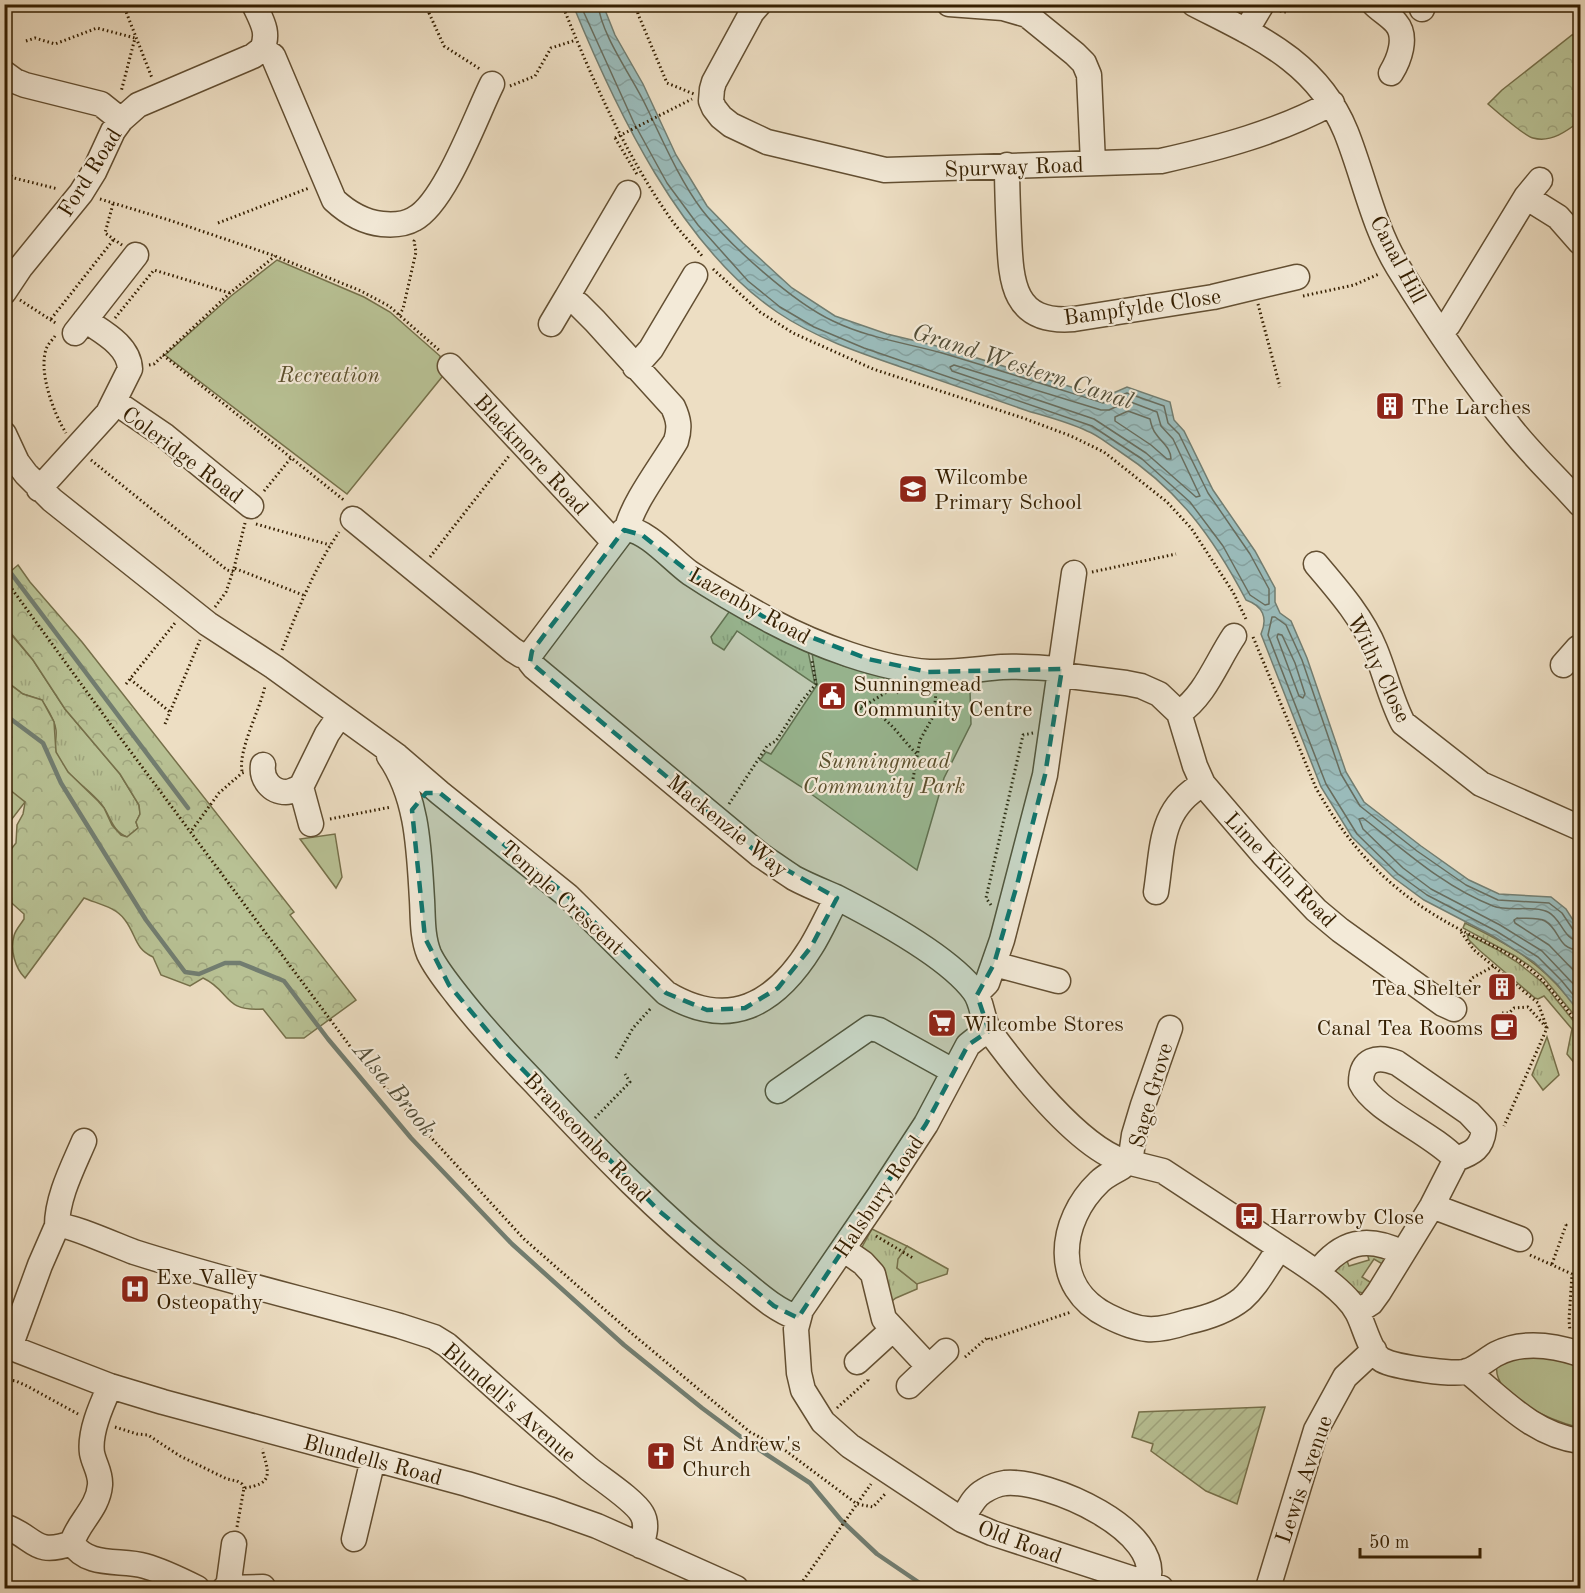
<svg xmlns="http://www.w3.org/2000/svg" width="1585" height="1593" viewBox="0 0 1585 1593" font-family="'Old Standard TT',serif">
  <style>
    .grass { fill: url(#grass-tufts); stroke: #76704a; stroke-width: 1.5 }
    .forest { fill: url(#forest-crowns); stroke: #76704a; stroke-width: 1.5 }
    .park { fill: #b8c194; stroke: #76704a; stroke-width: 1.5 }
    .garden { fill: url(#garden-furrows); stroke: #76704a; stroke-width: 1.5 }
    .water { fill: url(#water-waves); stroke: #727d70; stroke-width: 1.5 }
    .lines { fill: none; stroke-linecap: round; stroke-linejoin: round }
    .shore { stroke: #686d5e; stroke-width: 1.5 }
    .stream { stroke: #727d70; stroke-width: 4.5 }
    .minor-casing { stroke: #634f32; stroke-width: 27 }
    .path { stroke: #351f01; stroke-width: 3; stroke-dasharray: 1.5 3; stroke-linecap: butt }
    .minor { stroke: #f3ead8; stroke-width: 24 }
    .path-bridge { stroke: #351f01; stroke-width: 3; stroke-dasharray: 1.5 3; stroke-linecap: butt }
    .marked { fill: #0f766e; fill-opacity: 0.2; stroke: #0f766e; stroke-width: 4.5; stroke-dasharray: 12 8; stroke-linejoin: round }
    .labels { text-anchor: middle; stroke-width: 4.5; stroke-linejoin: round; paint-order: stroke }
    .street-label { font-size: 22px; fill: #351f01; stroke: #f3ead8 }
    .park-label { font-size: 22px; font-style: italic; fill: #5c502d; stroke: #f3ead8 }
    .poi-label { font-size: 22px; fill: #351f01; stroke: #f3ead8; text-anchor: start }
    .water-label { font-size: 24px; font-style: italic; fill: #534e38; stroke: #f3ead8 }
  </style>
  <defs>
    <pattern id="grass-tufts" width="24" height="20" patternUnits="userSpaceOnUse" patternTransform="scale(1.5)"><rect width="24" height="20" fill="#b8c194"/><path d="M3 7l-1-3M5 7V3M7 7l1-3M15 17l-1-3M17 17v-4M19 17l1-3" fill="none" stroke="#9fa57e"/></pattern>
    <pattern id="forest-crowns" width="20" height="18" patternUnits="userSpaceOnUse" patternTransform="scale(1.5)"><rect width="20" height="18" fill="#b8c194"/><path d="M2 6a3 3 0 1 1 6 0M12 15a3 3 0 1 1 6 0" fill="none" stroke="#9fa57e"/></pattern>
    <pattern id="garden-furrows" width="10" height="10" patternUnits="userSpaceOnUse" patternTransform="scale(1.5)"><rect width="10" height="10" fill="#b8c194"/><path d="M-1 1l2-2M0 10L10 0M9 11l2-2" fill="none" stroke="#9fa57e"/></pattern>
    <pattern id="water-waves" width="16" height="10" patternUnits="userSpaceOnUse" patternTransform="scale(1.5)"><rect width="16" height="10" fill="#9abbba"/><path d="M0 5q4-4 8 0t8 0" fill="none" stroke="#85a09e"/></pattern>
  </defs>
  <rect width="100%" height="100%" fill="#eddec3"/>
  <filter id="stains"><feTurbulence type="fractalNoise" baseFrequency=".00333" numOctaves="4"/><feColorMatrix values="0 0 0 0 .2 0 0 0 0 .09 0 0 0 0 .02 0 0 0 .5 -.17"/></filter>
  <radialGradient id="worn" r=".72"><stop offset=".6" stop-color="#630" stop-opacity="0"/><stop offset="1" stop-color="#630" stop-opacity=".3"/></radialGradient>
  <!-- grass -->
  <path class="grass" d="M729 612H735L808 651 815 684 737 631 724 650 713 643 711 637Z
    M4 626 33 660 65 709 120 774 139 805 140 814 136 822 138 828 127 837C112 831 111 817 102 805 88 787 64 776 56 753 54 746 57 737 56 730 55 719 47 709 42 700L23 694 5 680Z
    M1465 923C1506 943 1536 959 1566 995 1574 1004 1580 1010 1580 1022L1543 977 1530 966 1515 956 1463 928Z
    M1467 934 1498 950 1517 962 1543 983 1580 1029V1070L1567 1054 1572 1029 1544 996 1538 999 1535 998 1479 950 1469 940Z
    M1547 1037 1559 1075 1543 1090 1532 1075Z
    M872 1229 907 1246 897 1268 917 1284V1289L896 1298 889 1303 862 1247Z
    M1366 1249 1388 1254 1384 1265 1374 1259 1362 1277 1373 1284 1365 1293C1353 1293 1342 1279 1332 1270L1345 1256 1349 1266 1369 1260Z"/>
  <!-- forest -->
  <path class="forest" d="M1580 32V121C1567 131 1551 143 1533 138 1525 136 1496 111 1488 104L1502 90 1572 35Z
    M18 565 30 582 82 642 294 912 290 915 356 1000 304 1038H286L263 1009C223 1012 231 991 203 978L190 986 161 975 153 957C134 948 137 936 125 920 116 907 98 904 84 898L25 978C15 968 10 950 14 936 15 930 21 924 24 919V914L5 897V857L16 843 17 825 23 814 25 803 5 786 4 680 23 694 42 700 54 722 56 752 68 772 98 801 104 808 112 825 121 835 127 837 138 828 136 822 140 814 139 805 120 774 65 709 33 660 5 626V576Z"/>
  <!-- park -->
  <path class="park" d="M277 260 364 297 390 312 440 356 441 368 446 372 347 494 165 355 231 296Z
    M812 653 844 666 879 675 964 682V690H970L971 724 944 778 917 870 800 786 760 760 766 752 771 754 817 685Z
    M5 786 25 802 5 828Z
    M335 834 342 877 336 888 300 839Z
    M907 1246 948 1269 947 1274 917 1284 897 1268 898 1259Z
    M1519 1354 1580 1361V1428C1557 1422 1491 1398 1497 1365Z"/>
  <!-- garden -->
  <path class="garden" d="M1265 1407 1237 1504 1206 1491 1151 1451 1153 1444 1132 1437 1139 1412Z"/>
  <!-- water -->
  <path class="water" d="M573 5H603L615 35 643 84 676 155 707 206 743 243 792 288 835 316 887 334 941 347 1104 397 1127 387 1170 402 1174 420 1184 431 1213 490 1255 551 1275 588V602L1280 613 1291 621 1307 658 1346 772 1364 802 1421 846 1469 880 1499 894 1551 897 1566 909 1580 931V1013L1557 984 1534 962 1493 936 1424 900 1394 878 1352 837 1321 787 1261 634C1268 618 1263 606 1246 600 1213 537 1179 490 1119 451 1108 444 1098 435 1087 431 1068 422 1048 417 1028 411 988 397 948 383 907 369 863 354 817 339 777 312 681 247 616 110 573 5Z"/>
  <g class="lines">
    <!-- shore -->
    <path class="shore" d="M580 4 634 123 667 183 698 225 748 281 780 307 814 327 864 348 1092 426 1142 459 1190 502 1223 546 1250 595 1265 605 1269 604V589L1250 554 1208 493 1179 434 1168 423 1164 406 1127 393 1103 403C1049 386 996 369 942 353 906 343 868 338 833 321 794 303 729 245 702 210 679 179 663 141 646 106 633 78 601 35 598 4
      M954 365 1101 410H1109L1128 401 1157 412 1161 426 1173 439 1200 496 1196 497 1146 453 1094 419 952 371 950 367Z
      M1128 411 1150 419C1151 424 1152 429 1156 434 1162 443 1171 448 1171 459H1167L1151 445 1115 421V417Z
      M1278 634 1282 635 1295 663 1305 694 1303 698 1299 696 1277 637Z
      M1580 933 1574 931 1562 913 1549 903 1498 900 1466 885 1417 851 1360 806 1341 774 1302 660 1286 625 1275 617H1272L1268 635 1326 784 1357 834 1398 874 1427 895 1496 931 1538 957 1561 980 1580 1003
      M1580 941C1563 940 1562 919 1548 912 1535 905 1508 912 1493 906 1444 887 1404 850 1363 818L1359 819 1363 829 1403 868 1431 889 1500 925 1542 951 1580 991
      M1580 950C1556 949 1561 930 1545 921 1538 917 1525 919 1517 918L1514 920 1515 923 1549 945 1580 977"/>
    <!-- stream -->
    <path class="stream" d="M4 564 188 808
      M4 714 43 743 61 783 146 920 185 972 199 974 225 963H240L284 981 328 1039 411 1138 512 1244 624 1345 702 1408 749 1443 810 1483 841 1520 877 1554 927 1588"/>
    <!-- minor casing -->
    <g class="minor-casing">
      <path id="minor" d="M254 4C261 20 270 32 262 49L273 56 334 200C348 213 363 222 382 224 393 225 404 225 414 219 445 203 476 116 492 84
        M759 4 752 12 714 82 712 89 711 101 714 108 721 117 731 125 767 142 885 170 1161 161C1219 148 1279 132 1332 103
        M949 4 1003 8 1027 15 1075 54 1084 63 1089 75 1093 163
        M1194 4C1258 37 1317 61 1346 132 1364 177 1373 226 1398 267 1432 322 1469 378 1510 427 1531 454 1557 478 1580 504
        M1374 4C1381 11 1390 16 1396 23 1408 37 1399 60 1391 73
        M1422 9 1424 4
        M1246 31 1262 4
        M4 73 15 81 25 85 101 104 121 120
        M1007 165C1007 189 1008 212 1009 235 1011 283 1013 324 1074 319L1213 297 1297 277
        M1526 197 1558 217 1580 242
        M4 292 20 268 81 193 94 172 113 131 121 120 138 105 253 56 262 49
        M551 324 567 297
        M1440 331 1448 325 1526 197 1540 180
        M75 333 136 255
        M450 366 614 542
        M635 367 651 349 695 275
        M115 402 165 436 251 506
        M4 434 17 462 26 474 52 500 208 624 274 667 397 756 440 793 568 896 666 993C729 1031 775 1005 811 947 821 931 828 914 837 898
        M39 489 108 413 130 369C129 345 102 332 85 320
        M353 519 513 650 521 655 529 656 530 662 534 667 760 855C772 863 783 871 794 878 807 885 822 891 836 897 875 917 948 956 974 991 984 1004 981 1021 991 1033 1019 1071 1078 1146 1123 1161
        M627 529C648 531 673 561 690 573 717 591 745 607 773 622 816 645 881 669 929 672 954 673 978 669 1002 667 1022 666 1042 668 1062 669
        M627 529C632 504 662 465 676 441 680 428 679 420 673 407L595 321 579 305 567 297 628 193
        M1316 564C1338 590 1362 617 1375 649 1385 673 1391 700 1403 723L1481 784 1580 828
        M529 656 623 531
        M1563 665 1578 648 1580 651
        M1061 675 1126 683 1141 686 1159 694 1179 713 1195 766 1203 784 1263 854 1316 910 1340 930 1443 1004 1454 1009
        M1179 713C1205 696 1217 661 1234 636
        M389 756C418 797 419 851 422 900 423 917 422 937 429 954 436 969 447 982 457 995 481 1026 508 1055 535 1083 598 1151 662 1217 735 1275 755 1291 773 1309 798 1318
        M263 765C261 779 271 792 286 792 290 792 296 789 301 787L327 734 340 715
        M301 787 311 824
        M1156 892C1163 847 1159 809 1203 784
        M994 964 1058 981
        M975 992 981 989 987 983 1002 940 1045 775 1074 573
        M989 1031 978 1037 968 1045 926 1124 879 1196 801 1310 796 1329 799 1373 803 1390 823 1422 850 1446 962 1520 992 1533 1161 1588
        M778 1091 869 1028 879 1030 953 1071
        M1130 1163 1134 1135 1143 1105 1170 1028
        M1432 1206 1520 1239
        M57 1226C67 1223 120 1247 134 1252 222 1280 312 1301 400 1326L434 1337 447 1345C494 1386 541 1429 589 1469 603 1480 635 1501 642 1514 648 1524 644 1536 641 1546
        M57 1226C57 1197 73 1167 84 1141
        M1280 1248 1163 1171 1123 1161 1122 1167C1114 1172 1106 1175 1099 1182 1058 1221 1051 1288 1108 1316 1120 1322 1133 1328 1147 1329 1160 1330 1175 1326 1187 1322 1206 1318 1227 1311 1242 1299 1258 1285 1267 1265 1280 1248 1302 1263 1344 1288 1357 1312 1364 1324 1370 1353 1382 1360 1395 1367 1455 1376 1468 1371 1478 1367 1487 1359 1496 1354 1523 1340 1553 1345 1580 1354
        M843 1249 863 1263 873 1274 884 1319 929 1367 946 1351
        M1317 1273C1341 1241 1367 1235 1403 1253
        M1357 1312 1371 1303 1379 1292 1432 1206 1456 1159C1473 1153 1482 1148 1484 1129L1469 1113 1397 1063C1377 1055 1361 1059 1361 1083 1374 1110 1432 1133 1456 1159
        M4 1345 110 1386 163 1402 467 1484 552 1510 597 1526 736 1588
        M10 1347 40 1265 57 1226
        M857 1362 892 1330
        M1467 1371C1502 1399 1533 1435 1580 1441
        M909 1386 929 1367
        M962 1520C968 1510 973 1497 984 1491 990 1487 998 1484 1005 1483 1047 1479 1167 1531 1147 1584
        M4 1526C36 1537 33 1557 72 1543 78 1522 98 1509 100 1485 101 1473 94 1464 92 1453 89 1432 102 1404 110 1386
        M354 1539 373 1459
        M72 1543C88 1568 120 1559 145 1566 163 1571 181 1580 197 1588
        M225 1588 263 1587
        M228 1588 234 1544
        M1268 1588 1316 1430 1345 1377 1374 1350"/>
    </g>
    <!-- path -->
    <path class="path" d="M123 4 152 78
      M430 4 429 13 444 46 480 69
      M562 4C591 77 627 158 673 222 682 234 693 245 703 257
      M639 4 637 8 638 14 667 83 694 94
      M1280 11 1286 12 1298 4
      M26 41 35 38 55 44 97 28 135 38 121 92
      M510 86 535 76 551 48 576 40
      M615 138 638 176
      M4 170 14 178 58 189
      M100 199 172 221 275 256 361 291 389 306 440 351
      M113 204 105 233 122 245
      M218 223 309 188
      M713 269 760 312 793 333 873 369 1023 418 1071 436 1104 452 1167 502 1191 528 1233 592 1246 619
      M1303 296 1354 285 1379 274
      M20 300 57 324
      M1258 304 1280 387
      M399 315 403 309 416 252 414 241 416 239
      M115 318 154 270 230 293
      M51 319 114 239
      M55 336C53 339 49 343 47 347 37 370 54 414 66 433
      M163 355 345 501
      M149 365 154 364 230 293 275 256
      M91 460 227 570 233 572
      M264 491 291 458
      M256 524 330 545
      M430 557 509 456
      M234 568 245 523
      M1092 572 1176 554
      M4 578 119 736 361 1061 524 1239 636 1337 750 1432 786 1451 857 1504 873 1507 886 1493
      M215 607 226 592 234 568 303 595
      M1253 637 1316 788C1353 853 1394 895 1461 930 1483 942 1505 950 1525 965 1547 982 1563 1005 1580 1026
      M282 650C298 609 314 569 339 532
      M130 679 170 712
      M126 684 175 623
      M856 707C865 710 875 712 883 718 896 728 905 743 917 754
      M857 707 864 706 890 690 899 693
      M165 724 200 640
      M242 771C238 750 260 710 265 686
      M913 779 920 740 934 715 936 692
      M729 804 767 746 776 741 801 702 816 684 812 660
      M330 819 391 807
      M192 830 219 793 242 773 245 772
      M991 905 986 898 1023 735 1033 733
      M1461 932 1474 950 1538 1003 1547 1028 1504 1126
      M1463 993 1472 978 1494 966
      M1502 1013H1509L1514 1008 1528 1007 1546 1027
      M616 1058 633 1028 652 1007
      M595 1118 630 1082 625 1074
      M876 1236 913 1258
      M1530 1255 1572 1274 1569 1320 1570 1331
      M1552 1264 1566 1225 1563 1223
      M965 1357 988 1337 989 1340 1071 1312
      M4 1379 16 1381 27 1386 78 1414
      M837 1408 868 1380 867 1378
      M115 1427 137 1434 148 1435 180 1456 227 1479 237 1481 242 1484 244 1488
      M237 1527 244 1488C274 1484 269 1473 262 1449
      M798 1588 871 1484"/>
    <!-- minor -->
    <use href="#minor" class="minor"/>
    <!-- path-bridge -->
    <path class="path-bridge" d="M615 138 692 99"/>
  </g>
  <!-- marked area -->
  <path class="marked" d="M624 530 642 535 689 572 774 623 868 659 928 672 1062 669 1045 775 1017 885 994 964 977 995 989 1031 968 1045 926 1124 798 1318 774 1306 658 1210 500 1046 449 985 425 938 412 810 426 793H440L568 896 666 993 707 1010 745 1008 778 988 811 947 837 898 760 855 530 662 532 651Z"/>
  <!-- icons -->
  <defs>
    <g id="building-square" transform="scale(1.5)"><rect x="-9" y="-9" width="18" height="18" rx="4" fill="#8f2418" stroke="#f3ead8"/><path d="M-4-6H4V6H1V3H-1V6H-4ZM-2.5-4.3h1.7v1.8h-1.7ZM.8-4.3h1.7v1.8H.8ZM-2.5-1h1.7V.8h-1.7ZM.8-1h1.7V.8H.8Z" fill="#fff"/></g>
    <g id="school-square" transform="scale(1.5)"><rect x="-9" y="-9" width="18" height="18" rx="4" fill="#8f2418" stroke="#f3ead8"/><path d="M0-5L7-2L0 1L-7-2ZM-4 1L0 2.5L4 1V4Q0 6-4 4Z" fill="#fff"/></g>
    <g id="civic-square" transform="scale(1.5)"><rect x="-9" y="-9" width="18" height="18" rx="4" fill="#8f2418" stroke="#f3ead8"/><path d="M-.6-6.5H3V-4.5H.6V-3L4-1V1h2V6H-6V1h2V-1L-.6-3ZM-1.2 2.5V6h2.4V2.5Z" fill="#fff"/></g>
    <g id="supermarket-square" transform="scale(1.5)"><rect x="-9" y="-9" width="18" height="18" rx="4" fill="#8f2418" stroke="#f3ead8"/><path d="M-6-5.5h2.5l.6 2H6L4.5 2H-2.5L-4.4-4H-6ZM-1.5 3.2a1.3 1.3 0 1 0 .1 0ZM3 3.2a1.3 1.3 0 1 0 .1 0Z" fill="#fff"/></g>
    <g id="cafe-square" transform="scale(1.5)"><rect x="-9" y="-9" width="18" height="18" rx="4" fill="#8f2418" stroke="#f3ead8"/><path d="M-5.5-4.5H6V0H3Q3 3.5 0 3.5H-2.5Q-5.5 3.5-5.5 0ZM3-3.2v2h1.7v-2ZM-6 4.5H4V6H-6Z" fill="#fff"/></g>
    <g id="bus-square" transform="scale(1.5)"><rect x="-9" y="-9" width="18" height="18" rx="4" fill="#8f2418" stroke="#f3ead8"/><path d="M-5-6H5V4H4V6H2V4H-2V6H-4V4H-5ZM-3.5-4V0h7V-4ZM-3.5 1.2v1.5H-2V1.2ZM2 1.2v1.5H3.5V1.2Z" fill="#fff"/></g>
    <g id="hospital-square" transform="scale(1.5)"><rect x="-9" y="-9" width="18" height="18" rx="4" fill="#8f2418" stroke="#f3ead8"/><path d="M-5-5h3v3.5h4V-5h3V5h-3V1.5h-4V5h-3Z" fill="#fff"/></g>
    <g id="church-square" transform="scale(1.5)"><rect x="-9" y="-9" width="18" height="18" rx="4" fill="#8f2418" stroke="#f3ead8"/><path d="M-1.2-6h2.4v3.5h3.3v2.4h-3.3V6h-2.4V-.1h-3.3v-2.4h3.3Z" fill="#fff"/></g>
  </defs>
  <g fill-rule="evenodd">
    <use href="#building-square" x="1390" y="406"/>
    <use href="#school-square" x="913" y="489"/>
    <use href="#civic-square" x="832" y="696"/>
    <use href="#building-square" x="1502" y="987"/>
    <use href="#supermarket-square" x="942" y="1023"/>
    <use href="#cafe-square" x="1504" y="1027"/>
    <use href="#bus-square" x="1249" y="1216"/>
    <use href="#hospital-square" x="135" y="1289"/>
    <use href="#church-square" x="661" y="1456"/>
  </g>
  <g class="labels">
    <!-- street labels -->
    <g class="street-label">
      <text transform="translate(1014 166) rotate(-2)" y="8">Spurway Road</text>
      <text transform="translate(89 172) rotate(-58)" y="8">Ford Road</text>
      <text transform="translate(1399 259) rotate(62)" y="8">Canal Hill</text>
      <text transform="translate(1142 306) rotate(-8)" y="8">Bampfylde Close</text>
      <text transform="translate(183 454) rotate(37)" y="8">Coleridge Road</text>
      <text transform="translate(532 454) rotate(47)" y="8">Blackmore Road</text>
      <text transform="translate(750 605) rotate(29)" y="8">Lazenby Road</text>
      <text transform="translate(1380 668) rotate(64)" y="8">Withy Close</text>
      <text transform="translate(728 825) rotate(39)" y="8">Mackenzie Way</text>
      <text transform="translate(1281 869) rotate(46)" y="8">Lime Kiln Road</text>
      <text transform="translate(563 897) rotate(42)" y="8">Temple Crescent</text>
      <text transform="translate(1150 1095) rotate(-74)" y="8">Sage Grove</text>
      <text transform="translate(588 1137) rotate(46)" y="8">Branscombe Road</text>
      <text transform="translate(878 1196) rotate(-56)" y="8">Halsbury Road</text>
      <text transform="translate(510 1402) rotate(41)" y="8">Blundell's Avenue</text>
      <text transform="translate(373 1459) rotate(15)" y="8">Blundells Road</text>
      <text transform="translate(1303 1479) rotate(-71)" y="8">Lewis Avenue</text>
      <text transform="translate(1020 1541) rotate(20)" y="8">Old Road</text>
    </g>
    <!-- park labels -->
    <g class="park-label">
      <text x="329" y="382">Recreation</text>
      <text x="884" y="768">Sunningmead<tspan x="884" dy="25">Community Park</tspan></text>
    </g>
    <!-- poi labels -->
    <g class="poi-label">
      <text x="1411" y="414">The Larches</text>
      <text x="934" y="484">Wilcombe<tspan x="934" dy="25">Primary School</tspan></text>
      <text x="853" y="691">Sunningmead<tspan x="853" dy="25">Community Centre</tspan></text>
      <text x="1481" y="995" text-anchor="end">Tea Shelter</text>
      <text x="963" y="1031">Wilcombe Stores</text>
      <text x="1483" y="1035" text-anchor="end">Canal Tea Rooms</text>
      <text x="1270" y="1224">Harrowby Close</text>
      <text x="156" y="1284">Exe Valley<tspan x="156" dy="25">Osteopathy</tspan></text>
      <text x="682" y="1451">St Andrew's<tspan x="682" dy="25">Church</tspan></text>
    </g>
    <!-- water labels -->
    <g class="water-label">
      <text transform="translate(1023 366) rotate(18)" y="8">Grand Western Canal</text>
      <text transform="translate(395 1089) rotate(50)" y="8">Alsa Brook</text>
    </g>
  </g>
  <!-- margin -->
  <rect width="1585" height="1593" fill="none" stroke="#eddec3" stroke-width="24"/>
  <rect x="6" y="6" width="1573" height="1581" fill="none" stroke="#351f01" stroke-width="3"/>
  <rect x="12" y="12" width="1561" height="1569" fill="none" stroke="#351f01" stroke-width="1.5"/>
  <!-- scale -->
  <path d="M1360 1548v9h120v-9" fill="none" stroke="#351f01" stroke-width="3"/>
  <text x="1369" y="1548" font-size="18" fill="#351f01" stroke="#f3ead8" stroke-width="4.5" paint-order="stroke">50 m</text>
  <rect width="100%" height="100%" filter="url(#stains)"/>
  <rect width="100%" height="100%" fill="url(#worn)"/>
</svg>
